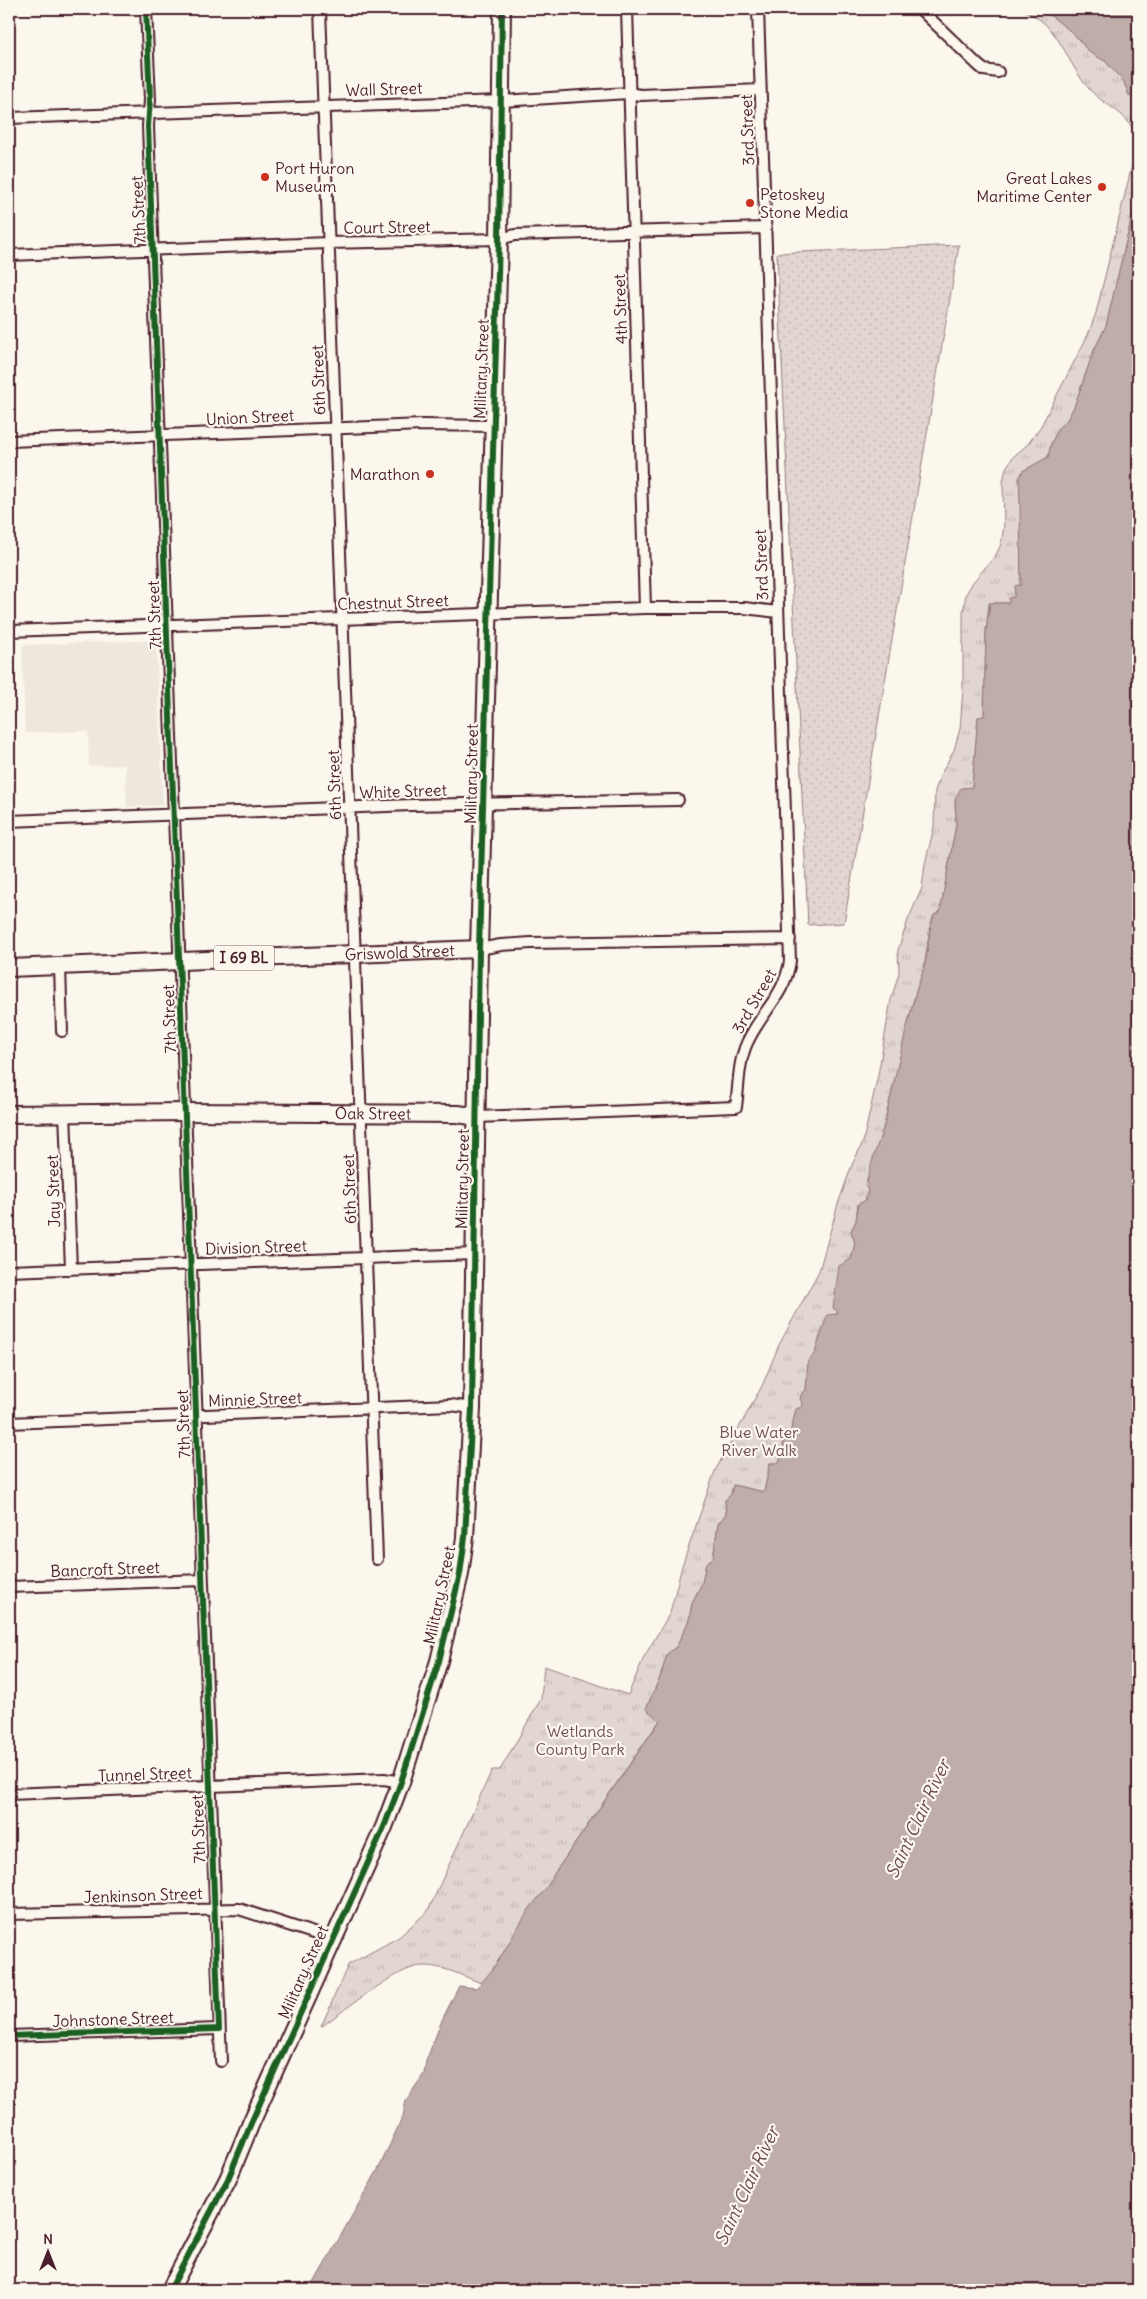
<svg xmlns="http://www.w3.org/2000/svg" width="1147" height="2299" viewBox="0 0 1147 2299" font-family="Delius,sans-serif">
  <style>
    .built { fill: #eee7de }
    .grass { fill: url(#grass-dots); stroke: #967b7e }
    .park { fill: url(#park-tufts); stroke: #967b7e }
    .water { fill: #bfadaa; stroke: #907477 }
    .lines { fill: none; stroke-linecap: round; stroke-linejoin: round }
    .minor-casing { stroke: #4a1f2b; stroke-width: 14 }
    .primary-casing { stroke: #4a1f2b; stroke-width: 20 }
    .minor { stroke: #fbf7ec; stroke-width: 10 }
    .primary { stroke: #fbf7ec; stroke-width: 16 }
    .cycleway-casing { stroke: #fbf7ec; stroke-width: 9 }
    .cycleway { stroke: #1b5e20; stroke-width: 6 }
    .poi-dot { fill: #c8321e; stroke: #fbf7ec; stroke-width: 2 }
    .labels { text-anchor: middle; stroke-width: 4.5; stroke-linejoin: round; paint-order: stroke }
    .shield { fill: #fbf7ec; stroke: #7f6065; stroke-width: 1 }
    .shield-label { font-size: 15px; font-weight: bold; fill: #4a1f2b }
    .street-label { font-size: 16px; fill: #4a1f2b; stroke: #fbf7ec }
    .poi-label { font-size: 16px; fill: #4a1f2b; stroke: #fbf7ec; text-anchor: start }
    .park-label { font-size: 16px; fill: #704d54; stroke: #fbf7ec }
    .water-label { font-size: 18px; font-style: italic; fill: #6d4a51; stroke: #fbf7ec }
  </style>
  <defs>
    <pattern id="grass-dots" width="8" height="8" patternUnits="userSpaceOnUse" patternTransform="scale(1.25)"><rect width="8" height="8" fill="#e2d7d0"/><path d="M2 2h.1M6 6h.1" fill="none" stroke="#c3b8b3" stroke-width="1.8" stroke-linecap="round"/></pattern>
    <pattern id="park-tufts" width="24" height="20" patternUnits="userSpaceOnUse" patternTransform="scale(1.25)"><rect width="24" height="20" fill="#e2d7d0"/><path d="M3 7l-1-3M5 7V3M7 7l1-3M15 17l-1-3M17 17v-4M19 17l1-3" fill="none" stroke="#c3b8b3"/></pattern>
  </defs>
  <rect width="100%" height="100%" fill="#fbf7ec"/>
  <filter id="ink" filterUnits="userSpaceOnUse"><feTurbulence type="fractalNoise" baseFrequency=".02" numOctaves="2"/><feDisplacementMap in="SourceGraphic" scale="10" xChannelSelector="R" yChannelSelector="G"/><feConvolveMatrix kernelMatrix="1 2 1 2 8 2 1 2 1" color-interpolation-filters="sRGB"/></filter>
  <g filter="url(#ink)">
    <!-- built -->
    <path class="built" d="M156 640 163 805 127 807 125 765 89 766 88 731 25 733 22 645Z"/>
    <!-- grass -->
    <path class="grass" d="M959 245 844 923 808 925 777 253Z"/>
    <!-- park -->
    <path class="park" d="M1020 9H1043L1074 34 1089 52 1105 61 1124 82 1128 93 1138 105V191L1106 326 1094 350 1074 407 1067 420 1058 429 1051 444 1048 457 1023 471 1022 528C1016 555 1030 580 1009 603H989L986 631 984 717H978L972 787 955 799 956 825 940 912 934 915 930 926 924 968 915 994 884 1125 865 1186 868 1190 865 1201 858 1204 856 1221 851 1231 855 1243 838 1312 820 1336 815 1353 808 1361 806 1390 801 1395 802 1407 796 1410 791 1430 783 1443 784 1452 778 1463H770L764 1492 733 1485 731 1494 725 1500 726 1514 718 1524 713 1558 706 1563 702 1583 692 1603 689 1620 677 1646 667 1655 661 1675 646 1709 660 1720 554 1874 548 1888 531 1908 488 1977 481 1983C463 1976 442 1965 422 1966 399 1966 342 2012 321 2027L348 1965 399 1937 428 1911 492 1770H500L541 1699 544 1666 628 1695 644 1657 670 1613 682 1566 715 1471 762 1386 779 1345 819 1271 838 1204 852 1165 863 1142 878 1075 891 1000 899 973 898 950 908 920 922 888 925 864 934 827 935 791 941 774 954 750 960 729 963 689V612L966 594 973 582 996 555 1001 544 1004 526 1003 482 1006 468 1013 457 1028 444 1041 426 1088 335 1096 313 1136 149C1136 140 1135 131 1129 123 1120 110 1102 103 1091 91 1064 62 1063 25 1020 9Z"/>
    <!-- water -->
    <path class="water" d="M1042 9H1138V105L1128 93 1124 82 1105 61 1089 52 1074 34Z
      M1138 191V2290H310L379 2168 403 2116 406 2100 424 2074 426 2061 442 2020 459 1986 476 1988C500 1966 512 1934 530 1908 539 1896 548 1888 554 1874L660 1721 646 1709 661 1675 667 1654 677 1646 689 1620 692 1603 702 1583 706 1563 713 1558 718 1524 726 1514 725 1500 731 1494 733 1485 764 1492 770 1463H779L784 1452 783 1443 791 1430 796 1409 802 1407 803 1403 800 1400 801 1395 806 1390 808 1361 815 1353 827 1315 836 1314 838 1312 833 1308 839 1266 851 1259 855 1243 851 1231 856 1221 858 1204 865 1201 868 1191C863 1181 880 1139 884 1126 894 1083 903 1039 915 996 917 986 922 977 924 967 929 950 928 932 934 915L940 912 956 825 955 799 961 788 972 787 978 717 984 716 986 631 990 603H1009V598L1014 597 1015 586 1021 585C1020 549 1021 514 1019 478L1023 471 1048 457 1051 444 1058 428 1067 420 1074 407 1094 350 1106 326Z"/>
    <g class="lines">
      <!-- minor casing -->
      <g class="minor-casing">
        <path id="minor" d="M146 9 150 100 148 126 221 2061
          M320 9 377 1559
          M627 9 645 608
          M920 9 978 65 984 70 998 72
          M9 118 501 101 628 93 641 95 760 90
          M9 255 328 243 499 239 515 235 766 228
          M9 441 423 425 493 426
          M9 631 645 608H744L778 612
          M9 821 412 805 678 800
          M479 949 501 945 531 943 790 939
          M60 967 62 1031
          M65 1112 71 1269
          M477 1117 736 1107C739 1085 738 1063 747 1043 760 1013 785 996 790 961L758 9
          M9 1271 475 1254
          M9 1423 451 1405 472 1408
          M9 1587 203 1580
          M9 1794 384 1779 401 1782
          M9 1914 239 1909 316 1934 332 1942
          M9 2036 219 2029"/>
      </g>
      <!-- primary casing -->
      <g class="primary-casing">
        <g id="primary">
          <path id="s1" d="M9 968 479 949"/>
          <path id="s2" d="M9 1114 185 1112 458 1114 477 1117"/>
          <path d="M170 2290 228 2179 251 2123 384 1827 401 1782 439 1661 460 1574 465 1537 472 1408 479 949 499 239 502 9"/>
        </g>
      </g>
      <!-- minor -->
      <use href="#minor" class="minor"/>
      <!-- primary -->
      <use href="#primary" class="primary"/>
      <!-- cycleway casing -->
      <g class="cycleway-casing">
        <path id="cycleway" d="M9 2036 219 2029 148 126 150 100 146 9
          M170 2290 228 2179 251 2123 384 1827 401 1782 439 1661 460 1574 465 1537 472 1408 479 949 499 239 502 9"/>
      </g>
      <!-- cycleway -->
      <use href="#cycleway" class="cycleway"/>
    </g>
  </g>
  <!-- markers -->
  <g class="poi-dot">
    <circle cx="265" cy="177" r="5"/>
    <circle cx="1102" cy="187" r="5"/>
    <circle cx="750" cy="203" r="5"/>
    <circle cx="430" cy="474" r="5"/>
  </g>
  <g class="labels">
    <!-- shield labels -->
    <rect class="shield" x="214" y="945.5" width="60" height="25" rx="4"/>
    <g class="shield-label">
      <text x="244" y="963">I 69 BL</text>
    </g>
    <!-- street labels -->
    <g class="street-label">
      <text transform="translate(384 89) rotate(-2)" y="6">Wall Street</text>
      <text transform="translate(747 130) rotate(-92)" y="6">3rd Street</text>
      <text transform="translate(138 210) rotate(-93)" y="6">7th Street</text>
      <text transform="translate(387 227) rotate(-1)" y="6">Court Street</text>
      <text transform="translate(620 309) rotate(-92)" y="6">4th Street</text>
      <text transform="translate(481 369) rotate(-88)" y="6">Military Street</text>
      <text transform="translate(318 380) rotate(-92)" y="6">6th Street</text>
      <text transform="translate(250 417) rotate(-3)" y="6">Union Street</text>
      <text transform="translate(761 565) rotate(-92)" y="6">3rd Street</text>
      <text transform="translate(393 602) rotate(-2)" y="6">Chestnut Street</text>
      <text transform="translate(154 615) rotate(-92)" y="6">7th Street</text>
      <text transform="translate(471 774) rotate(-89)" y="6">Military Street</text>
      <text transform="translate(334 785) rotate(-92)" y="6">6th Street</text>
      <text transform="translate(403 791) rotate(-2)" y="6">White Street</text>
      <text dy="6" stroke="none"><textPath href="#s1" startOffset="391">Griswold Street</textPath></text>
      <text transform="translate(754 1001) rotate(-60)" y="6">3rd Street</text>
      <text transform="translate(169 1019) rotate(-92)" y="6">7th Street</text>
      <text dy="6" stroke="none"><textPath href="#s2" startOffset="364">Oak Street</textPath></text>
      <text transform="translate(462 1179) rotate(-89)" y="6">Military Street</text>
      <text transform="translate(349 1189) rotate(-92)" y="6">6th Street</text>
      <text transform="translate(53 1191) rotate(-92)" y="6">Jay Street</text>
      <text transform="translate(256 1247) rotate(-2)" y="6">Division Street</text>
      <text transform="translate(255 1399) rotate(-2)" y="6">Minnie Street</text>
      <text transform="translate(183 1424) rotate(-92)" y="6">7th Street</text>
      <text transform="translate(105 1569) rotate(-2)" y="6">Bancroft Street</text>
      <text transform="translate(439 1595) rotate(-78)" y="6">Military Street</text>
      <text transform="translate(145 1774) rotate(-2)" y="6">Tunnel Street</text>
      <text transform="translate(198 1829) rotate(-92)" y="6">7th Street</text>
      <text transform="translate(143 1895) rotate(-2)" y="6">Jenkinson Street</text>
      <text transform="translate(303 1972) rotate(-66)" y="6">Military Street</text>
      <text transform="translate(113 2019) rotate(-2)" y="6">Johnstone Street</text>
    </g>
    <!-- poi labels -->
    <g class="poi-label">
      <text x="275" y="174">Port Huron<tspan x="275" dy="18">Museum</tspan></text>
      <text x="1092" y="184" text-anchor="end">Great Lakes<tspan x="1092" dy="18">Maritime Center</tspan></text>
      <text x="760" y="200">Petoskey<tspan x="760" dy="18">Stone Media</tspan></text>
      <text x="420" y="480" text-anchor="end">Marathon</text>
    </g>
    <!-- park labels -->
    <g class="park-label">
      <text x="759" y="1438">Blue Water<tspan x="759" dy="18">River Walk</tspan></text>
      <text x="580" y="1737">Wetlands<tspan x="580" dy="18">County Park</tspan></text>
    </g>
    <!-- water labels -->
    <g class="water-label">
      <text transform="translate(918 1819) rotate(-65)" y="6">Saint Clair River</text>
      <text transform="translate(747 2186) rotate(-65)" y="6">Saint Clair River</text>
    </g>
  </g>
  <!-- margin -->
  <rect width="1147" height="2299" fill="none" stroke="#fbf7ec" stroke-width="30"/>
  <rect x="15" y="15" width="1117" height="2269" fill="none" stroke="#4a1f2b" stroke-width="2" filter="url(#ink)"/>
  <!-- north arrow -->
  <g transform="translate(48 2252)" stroke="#fbf7ec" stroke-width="4" paint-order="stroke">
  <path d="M0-4L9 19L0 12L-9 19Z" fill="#4a1f2b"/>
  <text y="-8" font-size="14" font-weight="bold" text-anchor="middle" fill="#4a1f2b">N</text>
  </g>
</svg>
